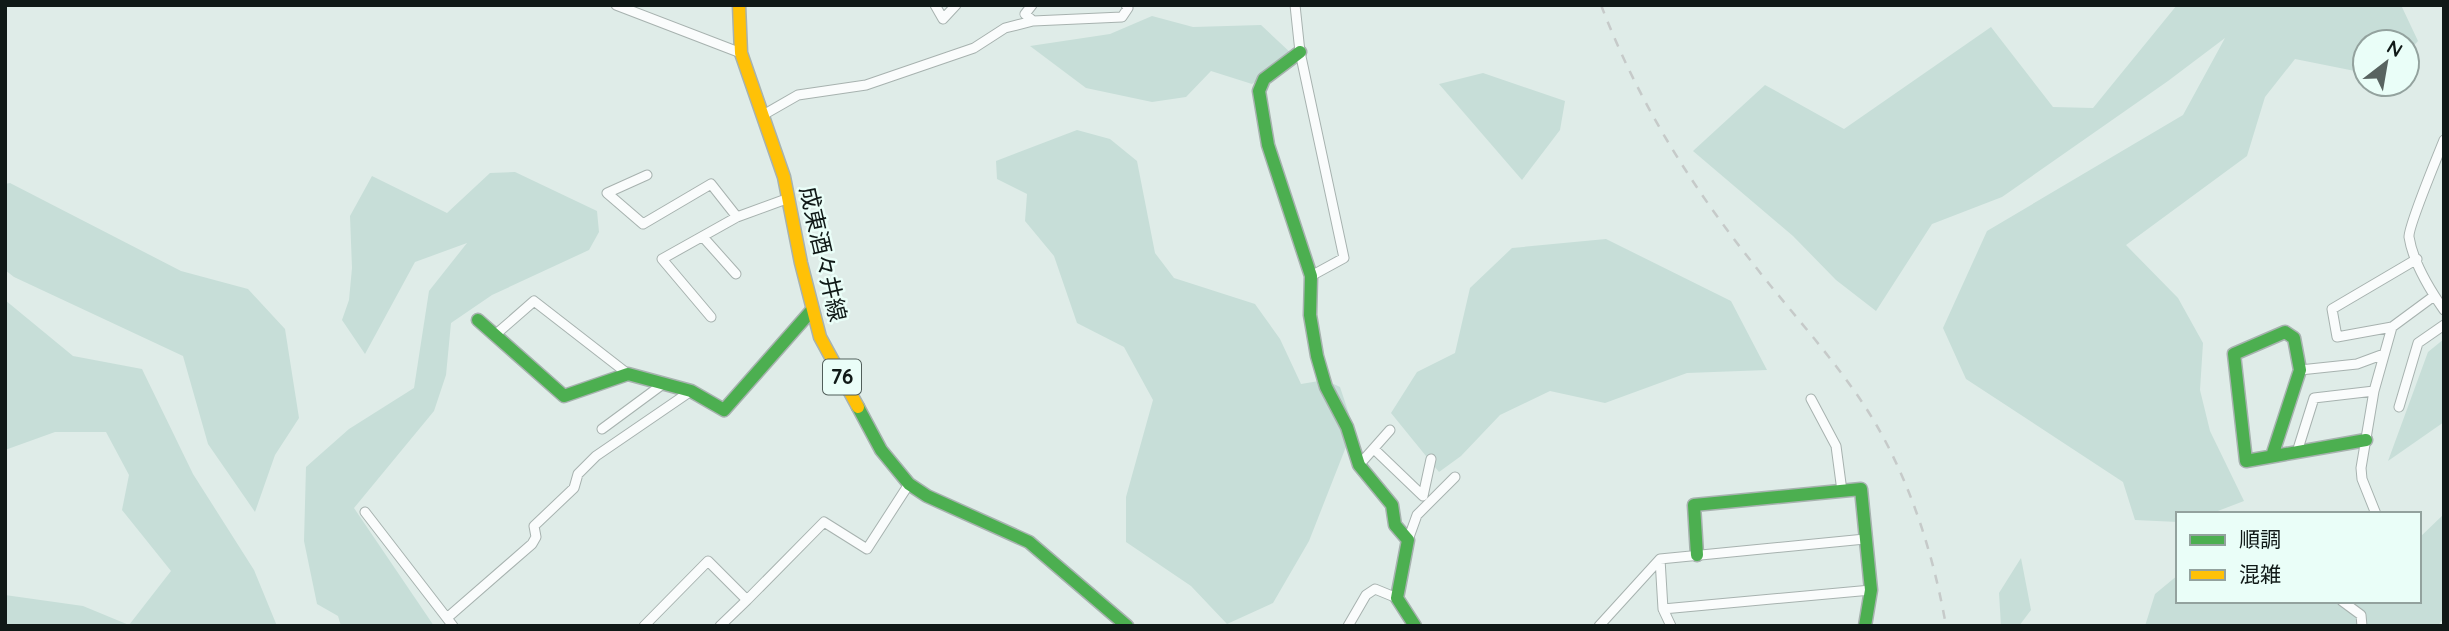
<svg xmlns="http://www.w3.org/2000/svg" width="2449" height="631" viewBox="0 0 2449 631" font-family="Quicksand,'Noto Sans JP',sans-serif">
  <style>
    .green { fill: #c7ded8 }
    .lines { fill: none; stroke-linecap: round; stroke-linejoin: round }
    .street-casing { stroke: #a7b2af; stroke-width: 11 }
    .fast-casing { stroke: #a7b2af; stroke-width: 15 }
    .slow-casing { stroke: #a7b2af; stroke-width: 15 }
    .street { stroke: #fafcfc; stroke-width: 9 }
    .fast { stroke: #4caf50; stroke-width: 12 }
    .slow { stroke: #ffc107; stroke-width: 12 }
    .rail { stroke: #c6cac9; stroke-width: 2.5; stroke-dasharray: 9 9; stroke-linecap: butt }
    .labels { text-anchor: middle; stroke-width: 5; stroke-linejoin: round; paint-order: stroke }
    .shield { fill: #eafef8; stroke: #515e5a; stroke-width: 2 }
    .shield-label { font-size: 21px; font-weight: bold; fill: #101917 }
    .street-label { font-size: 23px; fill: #101917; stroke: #eafef8 }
  </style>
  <rect width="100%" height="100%" fill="#dfece8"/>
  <!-- green -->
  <path class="green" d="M2177 5H2401L2418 41 2407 53V42H2365V73L2295 59 2265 97 2247 156 2126 245 2178 298 2203 343 2200 390 2210 431 2244 501 2210 514H2178V522L2135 520 2123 482 1966 379 1943 328 1987 231 2183 115 2225 38 2168 81 2002 197 1932 224 1876 311 1836 280 1793 236 1693 151 1765 85 1844 129 1991 27 2053 107 2093 108Z
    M1152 16 1193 27 1261 25 1293 55 1252 84 1211 71 1186 97 1152 102 1086 88 1030 46 1110 34Z
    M1483 73 1565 101 1560 130 1522 180 1439 84Z
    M1077 130 1110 139 1137 161 1155 253 1174 278 1255 304 1280 339 1301 384 1325 380 1340 387 1349 414 1351 434 1309 541 1273 603 1227 624 1191 586 1126 542V497L1153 400 1124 347 1077 323 1054 256 1025 221 1027 194 997 179 996 161Z
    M515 172 597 211 599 232 589 250 492 295 451 323 446 375 434 411 354 508 434 626H341L338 616 317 604 304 541 306 467 349 429 414 388 429 291 467 243 415 262 365 354 342 320 349 300 352 268 350 216 372 176 447 213 490 173Z
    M10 183 181 271 248 289 285 329 299 418 275 455 255 512 208 444 183 356 14 277 5 270V184Z
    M1606 239 1731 301 1767 370 1687 373 1605 403 1550 391 1500 415 1461 456 1439 472 1391 413 1417 372 1455 353 1470 288 1512 248Z
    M5 300 73 356 142 369 193 474 254 570 277 626H5V595L83 606 129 625 171 571 122 510 129 475 106 432H55L5 450Z
    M2444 339V422L2388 461 2428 352Z
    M2444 514V617L2438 626H2145L2155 594 2178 575V601H2419V538Z
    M2021 558 2031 610 2019 626H2001L1999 593Z"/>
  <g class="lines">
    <!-- street casing -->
    <g class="street-casing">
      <path id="street" d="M616 5 741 53
        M935 5 943 19 956 5
        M1032 5 1025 14 1033 21 1122 17 1128 8 1126 5
        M1295 5 1300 52 1344 258 1311 276
        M763 115 798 95 866 85 974 48 1005 28 1033 21
        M2444 140C2438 155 2408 227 2409 237 2413 262 2430 290 2444 310
        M647 175 607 193 643 224 711 184 737 217
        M703 237 736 274
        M711 317 662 259 737 217 789 198
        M2392 327 2337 337 2332 309 2417 259
        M495 335 534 301 628 374
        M2300 370 2357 364 2384 354
        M1811 399 1836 446 1842 491
        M2399 407 2418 343 2444 325
        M602 429 663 384
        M1374 449 1423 496 1431 459
        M2297 452 2314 398 2374 391
        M1359 465 1390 430
        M365 512 453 626
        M2376 514 2362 479 2361 468 2374 391 2392 327 2434 296
        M1408 540 1417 515 1455 477
        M1660 559 1663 609 1671 626
        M747 600 824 522 867 549 909 484
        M2342 601 2361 615 2362 626
        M1663 609 1871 590
        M447 618 532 544 536 537 534 526 574 488 578 474 596 456 691 391
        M644 626 708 561 747 600 720 626
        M1348 626 1366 595 1375 589 1397 598
        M1599 626 1660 559 1865 539"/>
    </g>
    <!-- fast casing -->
    <g class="fast-casing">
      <path id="fast" d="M1300 52 1264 79 1259 91 1268 145 1311 276 1310 315 1317 356 1326 387 1347 427 1359 465 1392 505 1395 525 1408 540 1397 598 1415 626
        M478 320 564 396 628 374 691 391 724 410 812 310
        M858 407 881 450 909 484 927 496 1029 542 1127 626
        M2272 456 2300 370 2294 338 2285 332 2234 354 2246 461 2366 440
        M1697 555 1694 505 1861 489 1871 590 1865 626"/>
    </g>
    <!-- slow casing -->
    <g class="slow-casing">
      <path id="slow" d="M739 5 741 53 784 177 801 263 820 337 858 407"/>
    </g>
    <!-- street -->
    <use href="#street" class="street"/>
    <!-- fast -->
    <use href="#fast" class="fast"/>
    <!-- slow -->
    <use href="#slow" class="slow"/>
    <!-- rail -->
    <path class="rail" d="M1601 5C1637 99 1689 183 1751 261 1791 313 1844 369 1877 426 1912 487 1934 557 1946 626"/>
  </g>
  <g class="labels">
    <!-- shield labels -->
    <rect class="shield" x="823" y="359.5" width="38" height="35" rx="5"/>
    <g class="shield-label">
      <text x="842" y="384">76</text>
    </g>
    <!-- street labels -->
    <g class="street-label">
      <text transform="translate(823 254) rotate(77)" y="8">成東酒々井線</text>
    </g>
  </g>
  <!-- border -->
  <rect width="2449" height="631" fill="none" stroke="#101917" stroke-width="14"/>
  <!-- legend -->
  <rect x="2176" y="512" width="245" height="91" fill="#eafef8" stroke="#93a29e" stroke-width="2"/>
  <rect x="2190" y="535" width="35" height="10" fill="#4caf50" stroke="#93a29e" stroke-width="2"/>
  <text x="2239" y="547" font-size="21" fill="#101917">順調</text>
  <rect x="2190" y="570" width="35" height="10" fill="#ffc107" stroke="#93a29e" stroke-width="2"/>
  <text x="2239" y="582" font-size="21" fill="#101917">混雑</text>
  <!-- north arrow -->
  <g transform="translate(2386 63) rotate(31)"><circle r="33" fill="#eafef8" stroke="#93a29e" stroke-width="2"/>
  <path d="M0-5L12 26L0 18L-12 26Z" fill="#586360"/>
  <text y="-10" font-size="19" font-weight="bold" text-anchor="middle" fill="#101917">N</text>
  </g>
</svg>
